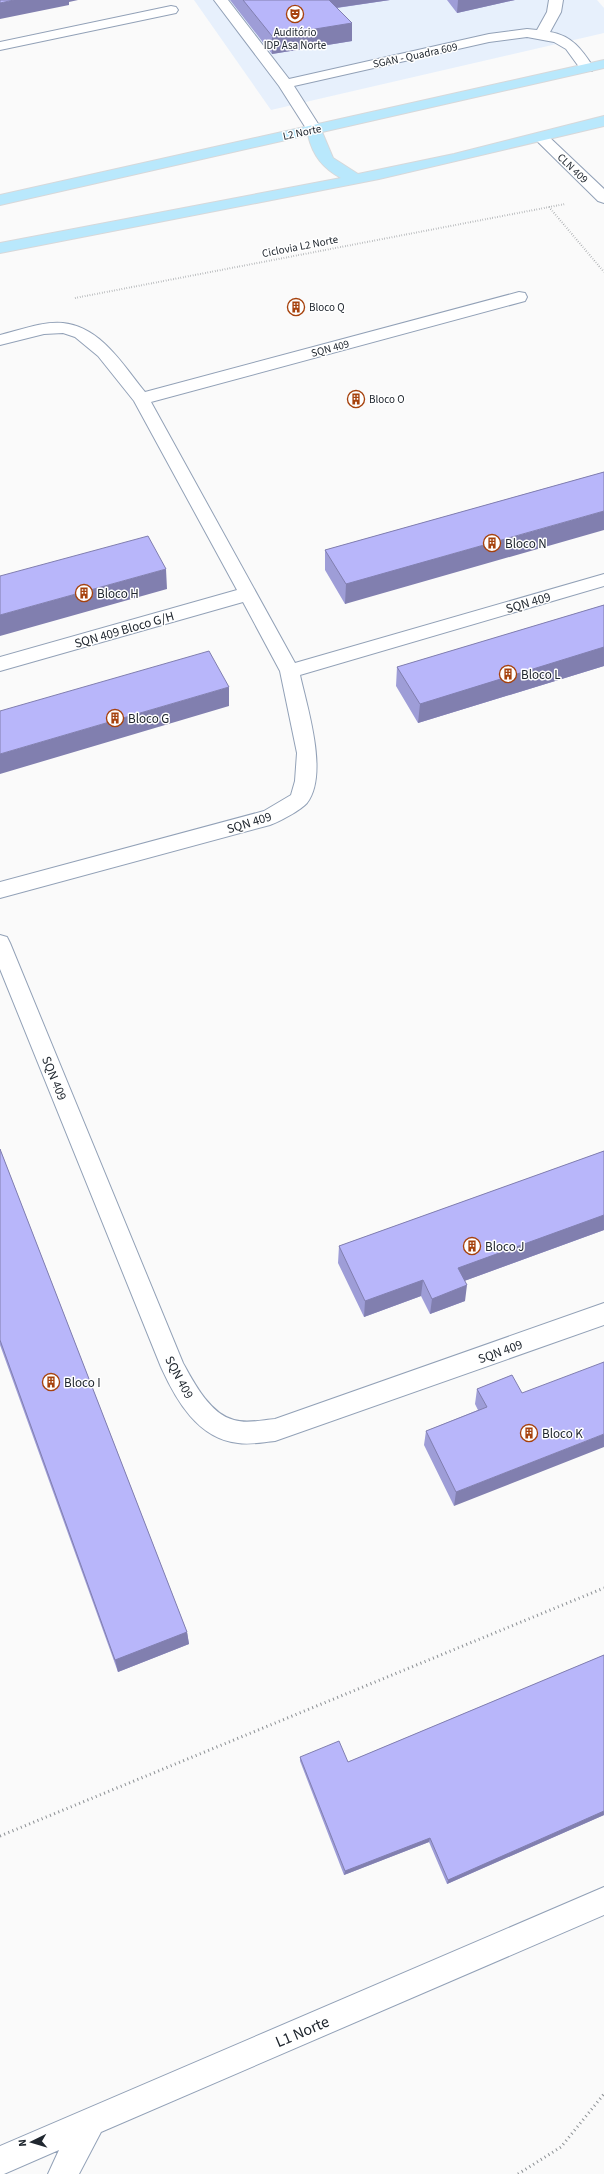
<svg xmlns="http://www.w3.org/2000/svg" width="604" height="2174" viewBox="0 0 604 2174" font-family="'Source Sans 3',sans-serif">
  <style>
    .built { fill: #e7f0fc }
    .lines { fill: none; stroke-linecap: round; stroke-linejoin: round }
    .minor-casing { stroke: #92a1b7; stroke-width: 2 }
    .major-casing { stroke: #d7d8da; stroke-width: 2 }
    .path-far1 { stroke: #8b8f93; stroke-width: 2; stroke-dasharray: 0.5 2; stroke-linecap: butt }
    .path { stroke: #8b8f93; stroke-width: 3; stroke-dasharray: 1 3.5; stroke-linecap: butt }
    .minor { fill: #fff; fill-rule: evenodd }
    .major { fill: #b9e8fc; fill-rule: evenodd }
    .wall { fill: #9e9dd7 }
    .shaded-wall { fill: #817faf }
    .building { fill: #b8b6fa; stroke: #817faf }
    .labels { text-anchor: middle; stroke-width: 3; stroke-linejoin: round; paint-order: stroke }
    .far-poi-label { font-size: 11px; fill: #20272f; stroke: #fff; text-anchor: start }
    .far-street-label { font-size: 11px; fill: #20272f; stroke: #fff }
    .poi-label { font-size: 13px; fill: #20272f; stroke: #fff; text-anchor: start }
    .street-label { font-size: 13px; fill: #20272f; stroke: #fff }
    .near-street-label { font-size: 16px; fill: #20272f; stroke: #fff }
  </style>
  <rect width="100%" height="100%" fill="#fafafa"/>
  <!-- built -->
  <path class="built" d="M194 0H597L604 8V33L271 110Z"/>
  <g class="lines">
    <!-- minor casing -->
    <g class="minor-casing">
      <path id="minor" d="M214 0H228L289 79 489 34 527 29 537 30 547 12 549 0H563L561 12 550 32C573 36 582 50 594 68L592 71H582L566 49 554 42 527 37 489 42 294 86 322 130 319 133H309L279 86Z
        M171 6 176 7 178 10 176 13 0 50V42Z
        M542 133 547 135 604 189V203L598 201 537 141 534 138 537 135Z
        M519 292 525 293 527 297 525 301 151 402 295 663 604 574V586L300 675C307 707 329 774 307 803 301 810 279 822 270 825L0 898V882L264 811 291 795 295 781 297 753 280 671 243 602 0 671V657L237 590 134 401 98 356 75 337 63 333 44 334 0 345V335C20 330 43 321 63 323 101 327 123 365 145 392Z
        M0 935 7 937 10 943 183 1363C194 1383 210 1414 234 1420 247 1424 262 1420 275 1419L604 1303V1325L275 1441C263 1442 250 1445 238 1443 198 1439 176 1400 161 1367L0 969Z
        M604 1887V1915L101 2132 79 2174H48L59 2150 4 2174H0V2146Z"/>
    </g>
    <!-- major casing -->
    <g class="major-casing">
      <path id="major" d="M604 60V68L322 132 333 158 358 174 454 154 604 116V126L379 179 0 253V243L341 178C323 168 313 156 308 135L0 205V195Z"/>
    </g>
    <!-- path-far1 -->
    <path class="path-far1" d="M549 207 604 272
      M75 298 565 204"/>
    <!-- path -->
    <path class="path" d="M0 1836 604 1588
      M518 2174 561 2147 604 2094"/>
    <!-- minor -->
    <use href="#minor" class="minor"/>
    <!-- major -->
    <use href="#major" class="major"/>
  </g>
  <!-- wall -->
  <path class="wall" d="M230 0H390L337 8 352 23V41L272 54Z
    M447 0H515L457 13Z
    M604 472 345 604 325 570V550Z
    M604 605V666L418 723 396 686 397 667Z
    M0 1149 187 1632 189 1644 118 1672 0 1345Z
    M604 1151V1230L464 1281 465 1301 430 1314 421 1296 364 1317 338 1263 339 1246Z
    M512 1375 454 1506 424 1445 426 1431 478 1410 475 1404 477 1389Z
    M604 1655V1815L447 1884 429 1842 344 1875 300 1761V1757L348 1762Z"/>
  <!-- shaded-wall -->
  <path class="shaded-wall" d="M14 0H78L69 2V5L0 19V3Z
    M321 0H390L321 10Z
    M458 0H515L457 13Z
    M352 23V41L272 54V36Z
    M604 511V530L345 604 346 584Z
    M166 569 167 589 0 636V615Z
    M604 647V666L418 723 420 704Z
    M229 687V706L0 774V754Z
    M604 1215V1230L456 1284 458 1268Z
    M423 1280 421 1296 364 1317 365 1301Z
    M467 1285 465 1301 430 1314 432 1299Z
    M604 1434V1447L454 1506 456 1492Z
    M187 1632 189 1644 118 1672 115 1660Z
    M604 1811V1815L447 1884 448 1880Z
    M430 1838 429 1842 344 1875 345 1871Z"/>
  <!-- building -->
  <path class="building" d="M0 0H14L0 3Z
    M243 0H329L352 23 272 36Z
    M604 472V511L346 584 325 550Z
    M148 536 166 569 0 615V576Z
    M604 605V647L420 704 397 667Z
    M209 651 229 687 0 754V711Z
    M0 1149 187 1632 115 1660 0 1340Z
    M604 1151V1215L458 1268 467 1285 432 1299 423 1280 365 1301 339 1246Z
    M604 1362V1434L456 1492 426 1431 487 1407 477 1389 512 1375 522 1393Z
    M604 1655V1811L448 1880 430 1838 345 1871 300 1757 339 1741 348 1762Z"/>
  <!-- icons -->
  <defs>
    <g id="theatre-ring" transform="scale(0.9)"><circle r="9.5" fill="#fff" stroke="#a6420d" stroke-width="1.5"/><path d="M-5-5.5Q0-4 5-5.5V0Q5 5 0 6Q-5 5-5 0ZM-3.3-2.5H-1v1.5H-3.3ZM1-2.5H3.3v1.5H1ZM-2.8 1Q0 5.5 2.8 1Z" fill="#a6420d"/></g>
    <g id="building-ring" transform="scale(0.9)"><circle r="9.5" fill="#fff" stroke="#a6420d" stroke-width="1.5"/><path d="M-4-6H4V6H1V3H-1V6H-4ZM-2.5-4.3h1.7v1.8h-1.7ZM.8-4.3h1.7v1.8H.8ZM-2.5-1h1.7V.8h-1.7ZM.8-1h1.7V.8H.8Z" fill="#a6420d"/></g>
  </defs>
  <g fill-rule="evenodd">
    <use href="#theatre-ring" x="295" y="14"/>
    <use href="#building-ring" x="296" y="307"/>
    <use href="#building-ring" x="356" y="399"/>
    <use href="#building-ring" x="492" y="543"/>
    <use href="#building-ring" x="84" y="593"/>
    <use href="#building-ring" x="508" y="674"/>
    <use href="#building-ring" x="115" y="718"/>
    <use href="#building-ring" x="472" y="1246"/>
    <use href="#building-ring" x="51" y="1382"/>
    <use href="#building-ring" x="529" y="1433"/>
  </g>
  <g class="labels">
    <!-- far-poi labels -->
    <g class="far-poi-label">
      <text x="295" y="36" text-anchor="middle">Auditório<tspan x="295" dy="13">IDP Asa Norte</tspan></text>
      <text x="309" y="311">Bloco Q</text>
      <text x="369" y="403">Bloco O</text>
    </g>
    <!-- far-street labels -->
    <g class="far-street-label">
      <text transform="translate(415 55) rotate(-12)" y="4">SGAN - Quadra 609</text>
      <text transform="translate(302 132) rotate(-12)" y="4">L2 Norte</text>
      <text transform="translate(573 168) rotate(44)" y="4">CLN 409</text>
      <text transform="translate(300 246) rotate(-11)" y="4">Ciclovia L2 Norte</text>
      <text transform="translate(330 348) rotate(-15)" y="4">SQN 409</text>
    </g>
    <!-- poi labels -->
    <g class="poi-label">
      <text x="505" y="548">Bloco N</text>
      <text x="97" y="598">Bloco H</text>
      <text x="521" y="679">Bloco L</text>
      <text x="128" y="723">Bloco G</text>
      <text x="485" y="1251">Bloco J</text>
      <text x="64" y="1387">Bloco I</text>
      <text x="542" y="1438">Bloco K</text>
    </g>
    <!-- street labels -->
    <g class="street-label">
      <text transform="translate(528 602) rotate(-16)" y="5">SQN 409</text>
      <text transform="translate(124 629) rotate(-16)" y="5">SQN 409 Bloco G/H</text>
      <text transform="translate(249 822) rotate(-17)" y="5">SQN 409</text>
      <text transform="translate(55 1078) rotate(68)" y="5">SQN 409</text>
      <text transform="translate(500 1351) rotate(-20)" y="5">SQN 409</text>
      <text transform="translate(180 1377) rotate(62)" y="5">SQN 409</text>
    </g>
    <!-- near-street labels -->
    <g class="near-street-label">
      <text transform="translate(302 2031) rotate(-23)" y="6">L1 Norte</text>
    </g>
  </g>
  <!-- north arrow -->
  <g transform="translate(32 2142) rotate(265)" stroke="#ffffff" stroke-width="3" paint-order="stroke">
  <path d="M0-3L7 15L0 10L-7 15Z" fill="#20272f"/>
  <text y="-6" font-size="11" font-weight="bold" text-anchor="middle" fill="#20272f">N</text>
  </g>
</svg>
